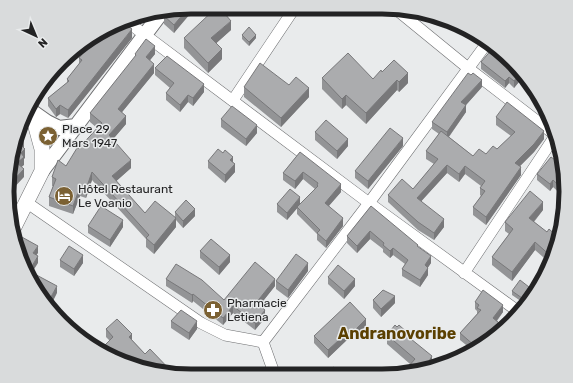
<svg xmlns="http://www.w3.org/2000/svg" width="573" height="383" viewBox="0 0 573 383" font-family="Rubik,sans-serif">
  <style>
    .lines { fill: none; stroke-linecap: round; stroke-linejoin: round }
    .minor-casing { stroke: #6d6e70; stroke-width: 12 }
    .tertiary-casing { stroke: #6d6e70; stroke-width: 16 }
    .secondary-casing { stroke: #6d6e70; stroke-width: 16 }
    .minor { stroke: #fff; stroke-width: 11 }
    .tertiary { stroke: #fff; stroke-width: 14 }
    .secondary { stroke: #fff; stroke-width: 15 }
    .wall { fill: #939496 }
    .shaded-wall { fill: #78787a }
    .building { fill: #abacae; stroke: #78787a }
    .labels { text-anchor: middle; stroke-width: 3; stroke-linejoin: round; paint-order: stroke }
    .poi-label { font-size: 12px; fill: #232324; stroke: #e9ebec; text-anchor: start }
    .district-label { font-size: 16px; font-weight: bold; fill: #5b4001; stroke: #e9ebec }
    .rim { fill: none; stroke: #232324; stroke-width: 5 }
  </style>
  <rect width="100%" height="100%" fill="#e9ebec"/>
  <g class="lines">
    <!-- minor casing -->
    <g class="minor-casing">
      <path id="minor" d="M397 10 468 68 554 134
        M125 20 369 203 519 312
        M233 100 294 9
        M26 202 201 323 225 335 263 342 273 370 277 374
        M464 273 555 136
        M263 342 369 203 487 43"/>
    </g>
    <!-- tertiary casing -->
    <g class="tertiary-casing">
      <path id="tertiary" d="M30 110 47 122 59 128 76 126
        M42 171 162 12"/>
    </g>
    <!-- secondary casing -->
    <g class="secondary-casing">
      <path id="secondary" d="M12 231 42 171V149L36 127 29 107"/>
    </g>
    <!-- minor -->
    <use href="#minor" class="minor"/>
    <!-- tertiary -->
    <use href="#tertiary" class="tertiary"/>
    <!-- secondary -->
    <use href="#secondary" class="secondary"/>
  </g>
  <!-- wall -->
  <path class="wall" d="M192 7 174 33 164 24V16Z
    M231 30 216 43 222 59 208 73 184 48V38Z
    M242 35 256 38 249 46 242 39Z
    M132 38 68 118 60 114 56 117 48 106V98L67 83V79L79 64V58L88 49Z
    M135 54H155L150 60 154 73 122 112 126 124 113 139 131 168 116 181 145 213 175 217V212L195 216 183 228 176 220V227L154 254 146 247V239L92 180 86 198 80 196 73 214 49 206V197L53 186H52V177L66 166 78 149 97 128 90 122V113L135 57Z
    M481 62 523 77 514 88 509 83 505 88 481 69Z
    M155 68 204 92 193 106 188 102 180 112 166 100V93L170 88 155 75Z
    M382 72 408 83 399 92 397 90 366 124 346 105 342 109 322 89V78L373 79Z
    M289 85 309 97 281 127 244 97V87Z
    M482 87 466 105V112L449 137 473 156 486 154 497 149 511 136 496 125V117L544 139 534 152 520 166 521 175 486 225 473 215V207L481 196 480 195V188L481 186 465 174 459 182 447 173 421 201 444 227 434 240 418 230 388 202V195L413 189 434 164 426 159V151L439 134 432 129V122Z
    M221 119 257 133 246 146 221 127Z
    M315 132 348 146 337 159 315 140Z
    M403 146 368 189 355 178V171Z
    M300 152 341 192 329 206 343 226 326 248 317 240V234L297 214V208L287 220 277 212V204H300L315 189 303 179 295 189 283 180V173Z
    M208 161 233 162 235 172 225 183 208 168Z
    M561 164 566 191 565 198 553 187 550 191 537 180V174Z
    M371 206 418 247 431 263 428 267V275L420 287 402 276V269L405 264 393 255 390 258 383 252V249L370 239 357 253 347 243V236Z
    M543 210 534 222 547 232 557 236 552 262 551 264 535 250 512 281 492 265V257L509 234 505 231V222Z
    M88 226 123 227 110 247 88 233Z
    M200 251 230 262 219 275 200 258Z
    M60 260 83 263 74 276 60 267Z
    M308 271 288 298 276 289V281Z
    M328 277 355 286 344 299 328 284Z
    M166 279 224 300 275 286 259 306 265 318 255 330 233 313 223 325 193 301 192 303 166 286Z
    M512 291H529L522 302 512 295Z
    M373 300 395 303 381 317 373 308Z
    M475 302 503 312 497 321 504 327 471 349 460 340V333L477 314V311L475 309Z
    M171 321 197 329 189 340 171 328Z
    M366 326 353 339 350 337 328 358 314 343V336Z
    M106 329 132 340 145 354 173 373 156 372 110 357V341L106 337Z
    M387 335 410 338 435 365 408 371V367L410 364 387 344Z"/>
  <!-- shaded-wall -->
  <path class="shaded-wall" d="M192 7H196L174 33V25L188 8Z
    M231 21V30L211 48V38Z
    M132 29V38L68 118V110Z
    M256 35V38L249 46V42Z
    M155 46V54L146 65V57Z
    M222 49V59L208 73V63Z
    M154 64V73L118 117V109Z
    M408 73V83L399 92V82Z
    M520 74 523 77 514 88V81Z
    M509 77V83L505 88V81Z
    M397 80V90L366 124V113Z
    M482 80V87L466 105V112L447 139V132L461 102Z
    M204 84V92L193 106V98Z
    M309 88V97L281 127V118Z
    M188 95V102L180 112V105Z
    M346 95V105L342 109V99Z
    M60 105V114L56 117V109Z
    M24 116V120L21 123V121Z
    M126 116V124L109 144V135Z
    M257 125V133L246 146V139Z
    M25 127V136L17 139 19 130Z
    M544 131V139L534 152 515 171V163Z
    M403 138V146L368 189V181Z
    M348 139V146L337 159V151Z
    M24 140V148L20 144Z
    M25 149V158L24 159V165L17 171V163L21 153Z
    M233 157V164L230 160Z
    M131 160V168L112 185V176Z
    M235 164V172L225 183V175Z
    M447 165V173L417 206V198Z
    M465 166V174L459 182V174Z
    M521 167V175L486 225V217Z
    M24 169V177L8 194V186Z
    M92 172V180L86 198V189Z
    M303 172V179L295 189V181Z
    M553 180V187L550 191V184Z
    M341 184V192L325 210V203Z
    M80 187V196L73 214V206Z
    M300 197V205L287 220V213Z
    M13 198V205L10 212 9 205Z
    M543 202V210L529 227V218Z
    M195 209V216L183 228V221Z
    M176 218V227L154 254V245Z
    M343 218V226L326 248V241Z
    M444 219V227L434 240V233Z
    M123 220V227L110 247V240Z
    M370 231V239L357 253V246Z
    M535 242V250L512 281V272Z
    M38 246V253L33 260V253Z
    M393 248V255L390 258V251Z
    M83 255V263L74 276V269Z
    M230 255V262L219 275V267Z
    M38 256V263L29 277V271Z
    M431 256V263L425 272V265Z
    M308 263V271L288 298V290Z
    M428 268V275L420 287V280Z
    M275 279V286L256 310V303Z
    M355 279V286L344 299V291Z
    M57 286V293L50 307 47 304Z
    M529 287V291L522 302V298Z
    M193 294V301L192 303V295Z
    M395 296V303L381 317V309Z
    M503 305V312L493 325V318Z
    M233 306V313L223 325V318Z
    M265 310V318L255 330V323Z
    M366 319V326L353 339V332Z
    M197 321V329L189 340V333Z
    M350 330V337L328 358V350Z
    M132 334V342L129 337Z
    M432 356V365L429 361Z
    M153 367V372L149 370Z"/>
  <!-- building -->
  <path class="building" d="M217 7H219L231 21 211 38 222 49 208 63 184 38Z
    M188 8 174 25 164 16 168 11Z
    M122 22 132 29 68 110 60 105 56 109 48 98 69 81 67 79 82 60 79 58 87 48 88 49 102 32Z
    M249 27 256 35 249 42 242 35Z
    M146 39 155 46 146 57 154 64 118 109 126 116 109 135 131 160 112 176 145 213 155 201 176 218 154 245 146 238 149 235 92 172 86 189 80 187 73 206 49 197 56 179 52 177 58 160 66 166 77 148 78 149 102 123 90 113 136 55 135 54Z
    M493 48 512 61 520 74 514 81 509 77 505 81 481 62Z
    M348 53 373 79 381 70 382 72 394 60 408 73 399 82 397 80 366 113 346 95 342 99 322 78Z
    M167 56 204 84 193 98 188 95 180 105 166 93 174 83 155 68Z
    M260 63 289 85 296 77 309 88 281 118 244 87Z
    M468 73 471 75 473 73 482 80 461 102 466 105 447 132 432 122Z
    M507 102 544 131 534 144 515 163 521 167 486 217 473 207 485 191 480 188 485 181 465 166 459 174 447 165 417 198 444 219 434 233 418 222 388 195 402 179 413 189 438 159 426 151 441 131 473 156 479 149 486 154 493 146 497 149 515 132 496 117Z
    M232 106 257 125 246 139 221 119Z
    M22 119 25 127 19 130 21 121Z
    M326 120 348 139 337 151 315 132Z
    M390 128 403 138 368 181 355 171Z
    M18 133 24 140 20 144 25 149 21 153 24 157 17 163 24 169 8 186 7 179Z
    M218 149 223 153 225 150 233 157 230 160 235 164 225 175 208 161Z
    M300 152 341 184 325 203 343 218 326 241 317 233 320 230 297 207 318 186 317 185 318 183 303 172 295 181 283 173Z
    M551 157 561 164 566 192 553 180 550 184 537 174Z
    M290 189 300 197 287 213 277 204Z
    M530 191 543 202 529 218 547 232 549 229 557 236 553 258 535 242 512 272 492 257 513 229 505 222Z
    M8 196 13 198 9 205Z
    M186 200 195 209 183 221 175 212Z
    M101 206 123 220 110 240 88 226Z
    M371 206 418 245 417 246 431 256 425 265 428 268 420 280 402 269 408 260 393 248 390 251 383 245 384 243 370 231 357 246 347 236Z
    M20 236 38 246 33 253 38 256 29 271 57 286 47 304 32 284 17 243Z
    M211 239 230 255 219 267 200 251Z
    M69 246 83 255 74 269 60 260Z
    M296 254 308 263 288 290 276 281Z
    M255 262 275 279 256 303 265 310 255 323 233 306 223 318 193 294 192 295 166 279 176 264 202 280 224 300Z
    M338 265 355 279 344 291 328 277Z
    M520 280 529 287 522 298 512 291Z
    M383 290 395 296 381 309 373 300Z
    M483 290 503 305 493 318 504 327 475 346 460 333 481 310 477 308 479 305 475 302Z
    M350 302 366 319 353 332 350 330 328 350 314 336Z
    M181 310 197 321 189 333 171 321Z
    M117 319 132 334 129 337 145 354 150 349 173 373H158L153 367 149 370 136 366 131 360 128 363 110 357 100 350 113 337 106 329Z
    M395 325 397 327 399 325 410 335 409 337 411 339 432 356 429 361 435 365 411 370 408 367 415 359 387 335Z
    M333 367 346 375H327Z
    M349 373 353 376 347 375Z"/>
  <!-- icons -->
  <defs>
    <g id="sight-disc" transform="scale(1)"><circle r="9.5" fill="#7b6133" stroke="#e9ebec"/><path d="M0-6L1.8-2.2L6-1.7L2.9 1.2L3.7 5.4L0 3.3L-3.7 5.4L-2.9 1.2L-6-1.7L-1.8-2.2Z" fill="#fff"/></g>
    <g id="hotel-disc" transform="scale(1)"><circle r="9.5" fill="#7b6133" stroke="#e9ebec"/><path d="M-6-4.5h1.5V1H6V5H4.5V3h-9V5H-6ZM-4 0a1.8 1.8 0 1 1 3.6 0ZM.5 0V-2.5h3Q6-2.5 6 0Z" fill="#fff"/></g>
    <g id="pharmacy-disc" transform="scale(1)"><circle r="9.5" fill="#7b6133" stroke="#e9ebec"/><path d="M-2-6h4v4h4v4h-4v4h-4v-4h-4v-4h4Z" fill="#fff"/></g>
  </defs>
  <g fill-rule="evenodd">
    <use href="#sight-disc" x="48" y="136"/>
    <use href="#hotel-disc" x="64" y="196"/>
    <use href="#pharmacy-disc" x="213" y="310"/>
  </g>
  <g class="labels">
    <!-- poi labels -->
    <g class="poi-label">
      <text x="62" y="133">Place 29<tspan x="62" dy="14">Mars 1947</tspan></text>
      <text x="78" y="193">Hôtel Restaurant<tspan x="78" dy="14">Le Voanio</tspan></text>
      <text x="227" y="307">Pharmacie<tspan x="227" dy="14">Letiena</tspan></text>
    </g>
    <!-- district labels -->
    <g class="district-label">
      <text x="397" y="339">Andranovoribe</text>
    </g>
  </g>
  <!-- crop -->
  <path d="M0 0H573V383H0ZM191 14H382A177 177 0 0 1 559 191V192A177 177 0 0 1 382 369H191A177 177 0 0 1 14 192V191A177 177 0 0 1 191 14Z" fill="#d9dbdc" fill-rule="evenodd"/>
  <path class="rim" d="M191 14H382A177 177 0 0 1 559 191V192A177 177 0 0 1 382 369H191A177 177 0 0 1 14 192V191A177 177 0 0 1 191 14Z"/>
  <!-- north arrow -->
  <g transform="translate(36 36) rotate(136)" stroke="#e9ebec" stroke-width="3" paint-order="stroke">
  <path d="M0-3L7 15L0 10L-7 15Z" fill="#232324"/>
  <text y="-6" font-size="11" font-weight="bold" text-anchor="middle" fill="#232324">N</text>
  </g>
</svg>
